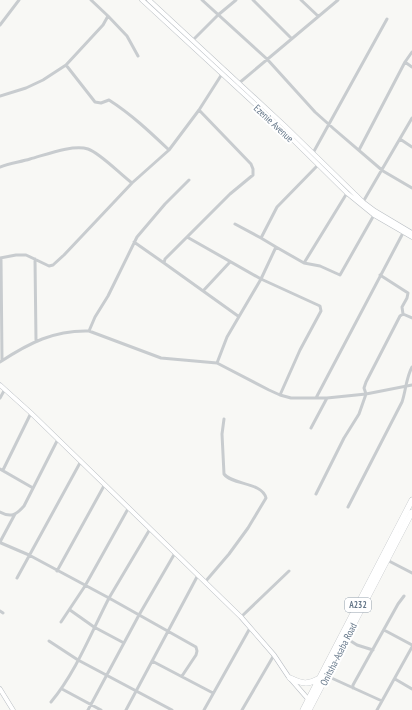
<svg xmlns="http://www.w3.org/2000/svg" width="412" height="710" viewBox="0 0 412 710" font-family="'PT Sans Narrow',sans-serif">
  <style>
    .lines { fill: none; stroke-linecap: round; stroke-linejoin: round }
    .secondary-casing { stroke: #babfc4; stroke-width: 5 }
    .highway-casing { stroke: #babec1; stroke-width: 6 }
    .street { stroke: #c8cccf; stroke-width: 3 }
    .secondary { stroke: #fff; stroke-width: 4 }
    .highway { stroke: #fff; stroke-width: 5.5 }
    .labels { text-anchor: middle; stroke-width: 4; stroke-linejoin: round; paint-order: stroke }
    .shield { fill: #fff; stroke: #93a0ac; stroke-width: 1 }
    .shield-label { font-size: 9px; font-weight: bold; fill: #657789 }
    .street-label { font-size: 10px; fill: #657789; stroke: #fff }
  </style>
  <rect width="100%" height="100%" fill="#f8f8f5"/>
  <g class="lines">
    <!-- secondary casing -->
    <g class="secondary-casing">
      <path id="secondary" d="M142 0 282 129 347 193 374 215 412 237
        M149 0 285 126 363 202 375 211 412 233
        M0 385 31 413 241 617 274 655 288 676 308 699
        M0 689 13 710"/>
    </g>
    <!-- highway casing -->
    <g class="highway-casing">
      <path id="highway" d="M290 678C303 684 307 685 320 678
        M303 710 412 500
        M309 710 412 512"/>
    </g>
    <!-- street -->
    <path class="street" d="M202 0 267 59 315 112 334 129 383 171 412 188
      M253 0 291 38
      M301 0 318 16
      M108 16 127 36 138 56
      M0 25 19 0
      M192 41 218 15 236 0
      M405 62 412 67
      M66 65 95 102 101 103 109 100C131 114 150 132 169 150
      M238 84 338 0
      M0 96 26 88 43 80 66 65 103 25 108 16 91 0
      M199 110 251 164 253 169V175L230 194 165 259 164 263 238 316
      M400 139 412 147
      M359 150 405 62 412 52
      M313 153 387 19
      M0 167C10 163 20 162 30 159 45 155 73 144 88 149 100 153 120 174 132 183
      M363 202 412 118
      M235 224 261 238
      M187 237 261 279 320 306 321 311 300 350 280 395
      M134 242 164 263
      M276 247 304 263 320 266 340 275 374 215
      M0 258 16 255H26L49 266 53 265 64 255 132 183 169 150 199 110 222 74
      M1 258 2 360
      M35 259 36 341
      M304 263 347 193
      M380 275 408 293 407 298 402 307 403 314
      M203 291 230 262
      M89 331 95 317 108 296 137 237 165 204 189 180
      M0 362C29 343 54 330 89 331L161 358 217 363 269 390 280 395 291 398H327L366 394 412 385
      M217 363 227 337 261 279 276 247 261 238 277 207 318 165
      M0 398 5 389
      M316 398 403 233
      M311 428 327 398
      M0 469 33 488
      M3 470 31 413
      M316 494 344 438 359 414 366 394 364 388 366 382 400 316 403 314 412 318
      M348 507 402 402C406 390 406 378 412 367
      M0 512C11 518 16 515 24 506L58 439
      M15 514 0 542 1 543 29 555 109 598 150 529
      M387 560 412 573
      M57 571 105 484
      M17 578 81 461
      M205 582 229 554 248 528 266 498C262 482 232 485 224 474L222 434 224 419
      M70 610 94 627 124 643
      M0 611 3 613
      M241 617 289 571
      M61 622 85 586 129 507
      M384 630 412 645
      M346 638 357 645 373 650
      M49 641 78 660 172 710
      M152 661 213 693
      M327 676 382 701
      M395 679 412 689
      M353 688V685L398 604 404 596
      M62 689 101 710
      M51 702C76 672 91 633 109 598L196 647 197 651 196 655 182 676
      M88 710 139 615 175 553
      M126 710 198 575
      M204 710 250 628
      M242 710 274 655
      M377 710 412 647"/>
    <!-- secondary -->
    <use href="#secondary" class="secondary"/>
    <!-- highway -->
    <use href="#highway" class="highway"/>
  </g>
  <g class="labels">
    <!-- shield labels -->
    <rect class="shield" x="345" y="598" width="26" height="14" rx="3"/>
    <g class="shield-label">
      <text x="358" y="608">A232</text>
    </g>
    <!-- street labels -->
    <g class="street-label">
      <text transform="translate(274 123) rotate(43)" y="4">Ezenie Avenue</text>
      <text transform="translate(338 654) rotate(-63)" y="4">Onitsha-Asaba Road</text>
    </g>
  </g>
</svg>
